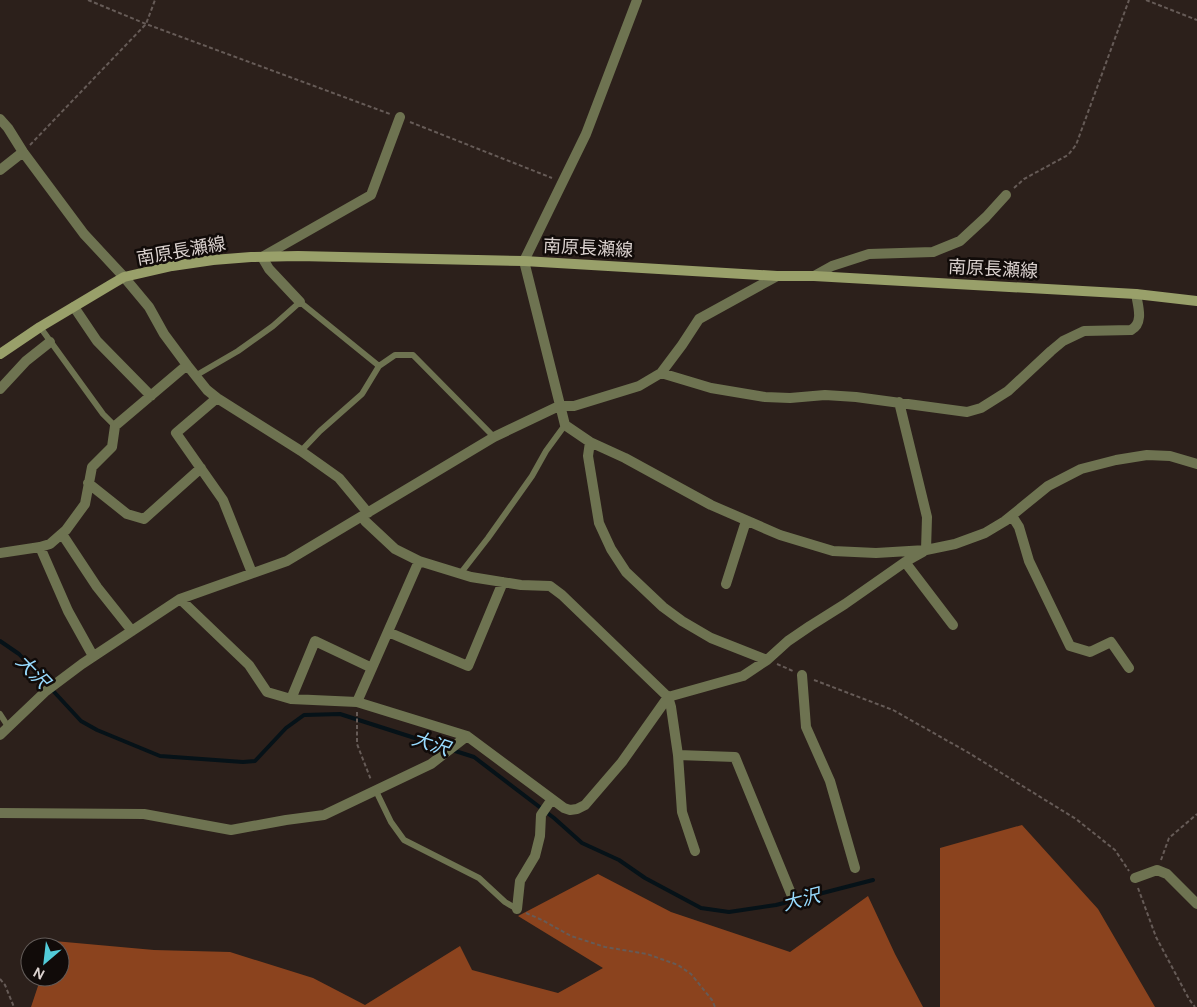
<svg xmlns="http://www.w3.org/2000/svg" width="1197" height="1007" viewBox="0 0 1197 1007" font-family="'DM Sans','Noto Sans JP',sans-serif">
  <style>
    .forest { fill: #8b431e }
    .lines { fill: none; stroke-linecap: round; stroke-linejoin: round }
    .stream { stroke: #061218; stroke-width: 4 }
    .path { stroke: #665b57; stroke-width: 2; stroke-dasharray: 4 2.5; stroke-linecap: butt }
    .service { stroke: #6e7351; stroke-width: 6 }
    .minor { stroke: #6e7351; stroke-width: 10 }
    .secondary { stroke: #99a06a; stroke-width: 10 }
    .labels { text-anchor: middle; stroke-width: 5; stroke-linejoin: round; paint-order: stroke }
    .street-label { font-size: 18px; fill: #dbd2cf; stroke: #110b09 }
    .water-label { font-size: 19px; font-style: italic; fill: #98dbff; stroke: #110b09 }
  </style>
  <rect width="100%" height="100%" fill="#2c201b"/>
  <!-- forest -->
  <path class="forest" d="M1022 825 1098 909 1155 1007H940V848Z
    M598 874 671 912 790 952 868 896 895 954 923 1007H31L41 977H60V947H52L54 941 154 950 230 952 313 978 365 1005 460 946 472 970 558 993 603 968 518 916Z"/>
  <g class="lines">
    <!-- stream -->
    <path class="stream" d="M0 641 19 654 81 721 97 730 160 756 243 762 255 761 286 728 304 715 340 714 474 757 554 818 582 843 619 860 645 878 701 908 729 912 776 905 873 880"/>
    <!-- path -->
    <path class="path" d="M88 0 146 24 390 114
      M1146 0 1197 20
      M410 122 552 178
      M30 145 146 24 155 0
      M1014 188 1024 179 1068 155 1076 145 1129 0
      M777 664 793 671
      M814 680 893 710 969 753 1076 819 1115 850 1129 871
      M357 712V744L371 780
      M1161 860 1169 838 1197 814
      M1138 888 1156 937 1189 999 1195 1007
      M526 913 542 920 571 936 605 947 647 954 678 965 691 974 712 1000 715 1007
      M0 979 5 985 14 1007"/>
    <!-- service -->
    <path class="service" d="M40 327 103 414 115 426
      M195 376 238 351 273 326 300 302 379 366
      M301 451 320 431 362 394 379 366 395 355H413L494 437
      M460 574 488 538 532 476 546 451 565 425
      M0 714 9 728
      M376 791 391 822 404 840 479 878 505 902 517 909"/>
    <!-- minor -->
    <path class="minor" d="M637 0 586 134 524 261 565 425 590 442 625 458 711 505 780 535 833 551 876 553 926 550 955 544 985 533 1005 521 1048 486 1081 469 1116 460 1147 455 1170 456 1197 464
      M0 119 8 128 23 152 84 234 124 277 149 307 164 334 187 365 207 390 217 398 301 451 339 478 368 513
      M0 170 23 152
      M814 276 832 266 869 254 933 252 960 241 986 217 1006 195
      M300 302 269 269 262 257 371 195 400 117
      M74 307 97 341 151 396
      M661 373 711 388 765 397 790 398 825 395 856 397 967 412 981 408 1008 391 1051 351 1063 341 1084 331 1131 330C1144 323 1138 306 1136 294
      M0 389 26 361 50 342
      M217 398 176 433 223 500 252 573
      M899 402 927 517 926 550
      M590 442 588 456 599 523 611 549 626 572 663 607 682 621 711 638 767 660
      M88 483 127 514 144 519 201 468
      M362 516 365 521 395 549 419 561 471 577 521 585 550 586 562 595 668 697 671 707 678 755 682 812 695 851
      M1012 516 1019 527 1029 561 1070 646 1090 652 1111 642 1129 668
      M62 534 97 587 132 631
      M40 547 68 611 93 656
      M0 553 40 547 50 544 66 530 85 504 92 467 112 447 115 426 187 365
      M905 562 953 625
      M726 584 746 521
      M180 599 249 665 267 692 291 699 357 702 467 736 564 808 570 810 577 809 585 805 622 762 668 697 743 676 767 660 788 641 810 626 845 604 905 562 923 552
      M388 632 468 666 503 582
      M802 675 806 727 830 781 855 868
      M291 699 315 641 372 668
      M357 702 419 561
      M0 735 46 691 82 664 180 599 287 561 494 437 559 406H574L639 386 661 373 682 345 699 319 777 276
      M678 755 735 757 792 896
      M0 813 144 814 231 830 286 820 324 815 431 764 467 736
      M1135 878 1157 870 1167 874 1197 904
      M517 909 520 881 535 856 540 836 541 815 552 799"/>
    <!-- secondary -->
    <path class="secondary" d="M0 354 40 327 112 284 124 277 172 266 213 260 251 257 298 256 524 261 777 276H814L1136 294 1197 301"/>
  </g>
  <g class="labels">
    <!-- street labels -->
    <g class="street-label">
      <text transform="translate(588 248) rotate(3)" y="6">南原長瀬線</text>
      <text transform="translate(181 251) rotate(-10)" y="6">南原長瀬線</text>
      <text transform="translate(993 269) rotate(3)" y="6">南原長瀬線</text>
    </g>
    <!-- water labels -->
    <g class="water-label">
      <text transform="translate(33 671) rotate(46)" y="7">大沢</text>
      <text transform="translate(431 743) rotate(18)" y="7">大沢</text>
      <text transform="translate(801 899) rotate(-14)" y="7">大沢</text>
    </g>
  </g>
  <!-- north arrow -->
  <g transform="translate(45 962) rotate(208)"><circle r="24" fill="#110b09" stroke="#625b58"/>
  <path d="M0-4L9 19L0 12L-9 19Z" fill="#52cbd8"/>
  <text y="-8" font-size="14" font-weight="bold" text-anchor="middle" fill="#dbd2cf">N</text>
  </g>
</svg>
